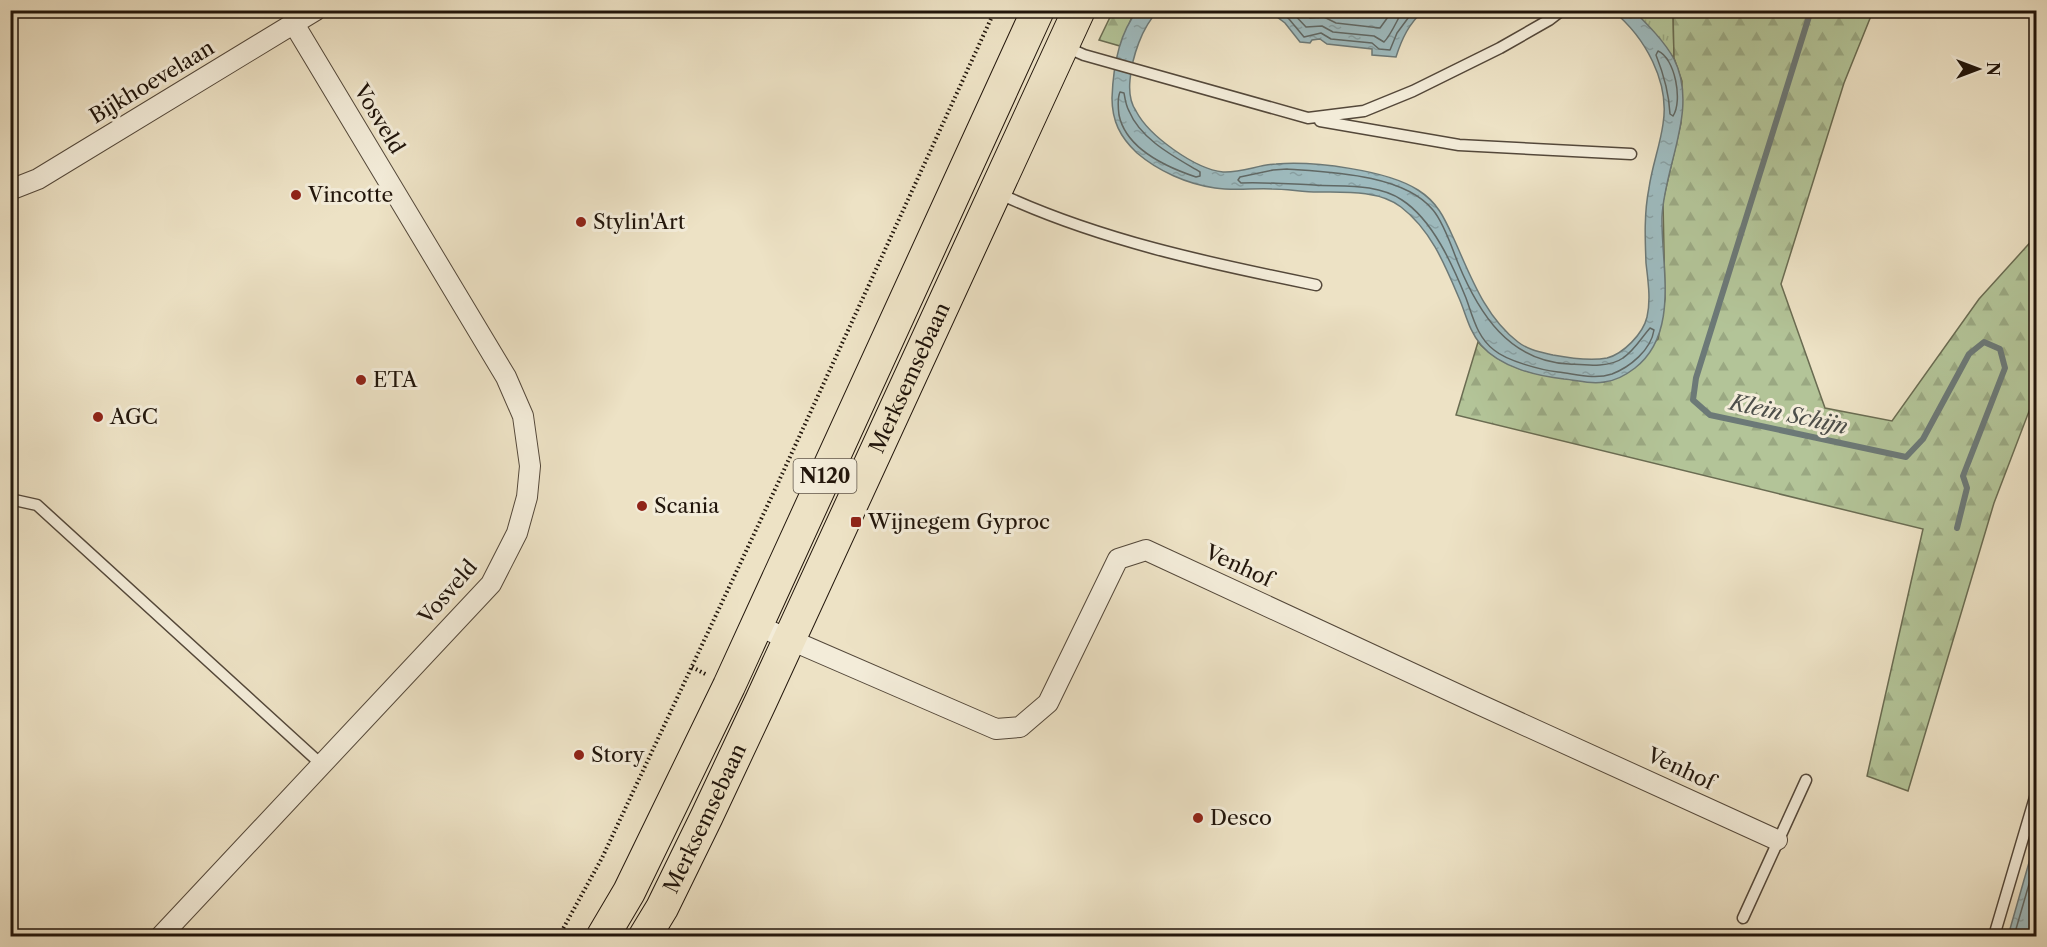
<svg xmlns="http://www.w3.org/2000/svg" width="2047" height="947" viewBox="0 0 2047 947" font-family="'Libre Caslon Text',serif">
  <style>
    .grass { fill: url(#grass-tufts); stroke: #6a6c52; stroke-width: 1.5 }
    .forest { fill: url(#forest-firs); stroke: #6a6c52; stroke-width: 1.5 }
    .water { fill: url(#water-ripples); stroke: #6c7977; stroke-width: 1.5 }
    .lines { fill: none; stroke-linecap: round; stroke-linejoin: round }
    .shore { stroke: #606865; stroke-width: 1.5 }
    .stream { stroke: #6c7977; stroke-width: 6 }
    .lane-casing { stroke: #54483a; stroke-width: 13 }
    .street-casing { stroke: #54483a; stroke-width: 22 }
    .primary-casing { stroke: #21150b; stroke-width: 34 }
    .path { stroke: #21150b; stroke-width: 4; stroke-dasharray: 1.5 3; stroke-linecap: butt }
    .lane { stroke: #f3ecd9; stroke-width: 10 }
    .street { stroke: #f3ecd9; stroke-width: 20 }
    .primary { stroke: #ede2c5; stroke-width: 32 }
    .poi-dot { fill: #8f2418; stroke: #f3ecd9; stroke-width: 2 }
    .labels { text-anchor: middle; stroke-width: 6; stroke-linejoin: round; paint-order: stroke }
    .shield { fill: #f3ecd9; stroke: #605649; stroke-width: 1.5 }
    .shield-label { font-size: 20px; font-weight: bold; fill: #21150b }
    .street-label { font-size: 21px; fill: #21150b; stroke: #f3ecd9 }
    .poi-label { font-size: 21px; fill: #21150b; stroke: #f3ecd9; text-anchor: start }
    .water-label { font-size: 22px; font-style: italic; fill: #4d4f4a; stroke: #f3ecd9 }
  </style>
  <defs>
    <pattern id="grass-tufts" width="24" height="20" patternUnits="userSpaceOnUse" patternTransform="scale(1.5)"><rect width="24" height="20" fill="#b3c498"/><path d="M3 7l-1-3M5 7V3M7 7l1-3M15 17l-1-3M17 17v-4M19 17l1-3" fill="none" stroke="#9aa882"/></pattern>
    <pattern id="forest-firs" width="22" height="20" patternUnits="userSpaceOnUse" patternTransform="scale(1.5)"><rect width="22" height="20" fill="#b3c498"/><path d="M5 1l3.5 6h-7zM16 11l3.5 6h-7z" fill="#9aa882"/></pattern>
    <pattern id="water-ripples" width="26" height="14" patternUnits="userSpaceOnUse" patternTransform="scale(1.5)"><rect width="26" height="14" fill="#9ebbbf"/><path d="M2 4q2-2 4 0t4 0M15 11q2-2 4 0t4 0" fill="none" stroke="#88a0a3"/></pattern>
  </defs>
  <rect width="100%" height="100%" fill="#ede2c5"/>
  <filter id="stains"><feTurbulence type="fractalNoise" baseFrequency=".00333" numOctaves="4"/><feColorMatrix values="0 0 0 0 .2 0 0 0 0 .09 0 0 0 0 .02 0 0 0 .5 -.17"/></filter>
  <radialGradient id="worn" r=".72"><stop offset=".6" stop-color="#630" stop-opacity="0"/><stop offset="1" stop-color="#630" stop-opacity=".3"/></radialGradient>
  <!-- grass -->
  <path class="grass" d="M1634 11H1673L1674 58Z"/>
  <!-- forest -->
  <path class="forest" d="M1113 11H1137L1132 17 1120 46 1099 40Z
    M1673 11H1873L1844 83 1781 284 1825 408 1892 421 1979 299 2036 236V393L1994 503 1908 791 1867 776 1923 529 1456 415 1478 342C1510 377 1560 378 1604 382L1658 339 1665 299 1663 201 1681 123 1682 81 1674 58Z"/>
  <!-- water -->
  <path class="water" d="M1137 11H1158C1142 27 1132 57 1130 80 1129 90 1130 102 1136 111 1149 136 1195 169 1223 172 1241 173 1258 165 1276 164 1314 161 1387 170 1418 190 1437 202 1444 217 1453 237 1470 274 1484 316 1518 342 1528 350 1541 352 1553 355 1569 358 1590 361 1607 358 1623 354 1643 334 1647 317 1651 300 1648 281 1646 263 1645 238 1644 213 1649 188 1652 166 1660 146 1663 124 1670 82 1645 37 1613 11H1634C1648 25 1665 42 1674 59 1699 109 1664 166 1662 217 1661 266 1680 333 1635 368 1626 375 1615 381 1604 382 1591 385 1577 380 1564 379 1536 376 1500 367 1481 345 1469 331 1466 314 1459 298 1445 265 1431 230 1401 207 1380 190 1344 192 1318 192 1303 192 1287 189 1272 189 1253 188 1234 191 1215 188 1187 184 1158 171 1137 153 1120 137 1112 121 1112 98 1113 69 1119 34 1137 11Z
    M1269 11H1423C1409 24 1402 38 1396 57L1372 55V49L1327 44 1320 39 1312 40 1310 43 1300 42 1285 23Z
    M2036 838V936H2008Z"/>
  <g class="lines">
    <!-- shore -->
    <path class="shore" d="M1278 10 1289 19 1304 37 1321 33 1331 39 1372 43 1379 49 1390 50 1397 33 1414 10
      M1290 10 1306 27 1322 26 1333 32 1374 36 1384 42C1391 35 1397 20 1403 10
      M1303 10 1310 18 1324 17 1336 23 1380 28 1393 10
      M1658 51C1675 58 1683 101 1673 116L1670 114C1669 92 1664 75 1656 55Z
      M1120 92 1124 93C1125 99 1126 106 1129 111 1141 140 1175 157 1200 172V176L1196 177C1166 167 1126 149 1119 115 1118 107 1117 99 1120 92Z
      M1287 169C1329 172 1404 174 1433 210 1444 223 1452 248 1458 263 1479 314 1509 361 1569 364 1585 365 1609 368 1623 358 1634 351 1642 337 1650 328L1654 330C1651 350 1630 367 1612 374 1594 380 1576 374 1558 372 1541 370 1507 361 1494 350 1477 337 1473 317 1466 298 1453 266 1433 220 1402 200 1376 183 1343 187 1314 185 1289 184 1265 182 1241 183L1238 180 1240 177 1273 170Z
      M2014 936 2036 860"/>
    <!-- stream -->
    <path class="stream" d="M1811 10 1696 378 1693 400 1710 415 1906 457 1923 439 1969 354 1984 342 2000 349 2005 368 1963 476 1967 488 1957 528"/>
    <!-- lane casing -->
    <g class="lane-casing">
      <path id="lane" d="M1066 47 1084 55 1308 118 1364 111 1413 91 1500 48 1549 20 1562 10
        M1320 121 1459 145 1631 154
        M998 193C1098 240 1208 263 1316 285
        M10 499 37 505 322 765
        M1743 918 1806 780
        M1994 936 2036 794"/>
    </g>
    <!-- street casing -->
    <g class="street-casing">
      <path id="street" d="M10 190 38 179 316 10
        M756 625 996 729 1020 727 1048 703 1118 559 1146 550 1474 702 1777 840
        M161 936 491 584 517 533 527 497 530 466 523 416 506 377 294 24"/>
    </g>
    <!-- primary casing -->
    <g class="primary-casing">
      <g id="primary">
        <path d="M603 936 629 892 729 686 1038 10"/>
        <path id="s1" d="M645 936 662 908 707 816 761 701 1079 10"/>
      </g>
    </g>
    <!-- path -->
    <path class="path" d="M692 667 707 675
      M559 936 602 858 778 483 995 10"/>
    <!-- lane -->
    <use href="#lane" class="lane"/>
    <!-- street -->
    <use href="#street" class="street"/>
    <!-- primary -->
    <use href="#primary" class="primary"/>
  </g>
  <!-- markers -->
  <g class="poi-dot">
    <circle cx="296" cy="195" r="6"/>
    <circle cx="581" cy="222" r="6"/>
    <circle cx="361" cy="380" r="6"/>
    <circle cx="98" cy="417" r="6"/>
    <circle cx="642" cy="506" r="6"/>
    <rect x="850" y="516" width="12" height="12" rx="3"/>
    <circle cx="579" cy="755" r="6"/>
    <circle cx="1198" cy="818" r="6"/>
  </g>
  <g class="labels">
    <!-- shield labels -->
    <rect class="shield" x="793.5" y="459" width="63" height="34" rx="4.5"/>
    <g class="shield-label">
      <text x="825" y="483">N120</text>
    </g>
    <!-- street labels -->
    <g class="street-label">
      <text transform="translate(152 82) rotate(-31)" y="7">Bijkhoevelaan</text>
      <text transform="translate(379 119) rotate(59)" y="7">Vosveld</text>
      <text dy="7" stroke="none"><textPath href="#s1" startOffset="618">Merksemsebaan</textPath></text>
      <text transform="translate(1239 566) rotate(25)" y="7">Venhof</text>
      <text transform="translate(448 592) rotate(-49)" y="7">Vosveld</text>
      <text transform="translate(1681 769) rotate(25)" y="7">Venhof</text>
      <text dy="7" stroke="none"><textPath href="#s1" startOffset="132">Merksemsebaan</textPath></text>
    </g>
    <!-- poi labels -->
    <g class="poi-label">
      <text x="308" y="202">Vincotte</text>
      <text x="593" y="229">Stylin'Art</text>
      <text x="373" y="387">ETA</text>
      <text x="110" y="424">AGC</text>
      <text x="654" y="513">Scania</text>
      <text x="868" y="529">Wijnegem Gyproc</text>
      <text x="591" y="762">Story</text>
      <text x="1210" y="825">Desco</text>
    </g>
    <!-- water labels -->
    <g class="water-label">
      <text transform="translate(1789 414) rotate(12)" y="8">Klein Schijn</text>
    </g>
  </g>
  <!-- margin -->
  <rect width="2047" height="947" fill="none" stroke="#ede2c5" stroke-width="36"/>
  <rect x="12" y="12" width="2023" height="923" fill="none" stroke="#21150b" stroke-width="3"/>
  <rect x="18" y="18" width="2011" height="911" fill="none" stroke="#21150b" stroke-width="1.5"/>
  <!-- north arrow -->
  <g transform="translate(1978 69) rotate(90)" stroke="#f3ecd9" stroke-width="4.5" paint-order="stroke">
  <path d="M0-4.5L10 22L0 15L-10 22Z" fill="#21150b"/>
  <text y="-9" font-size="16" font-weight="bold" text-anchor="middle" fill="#21150b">N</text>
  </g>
  <rect width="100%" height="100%" filter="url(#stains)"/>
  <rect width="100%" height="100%" fill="url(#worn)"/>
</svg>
